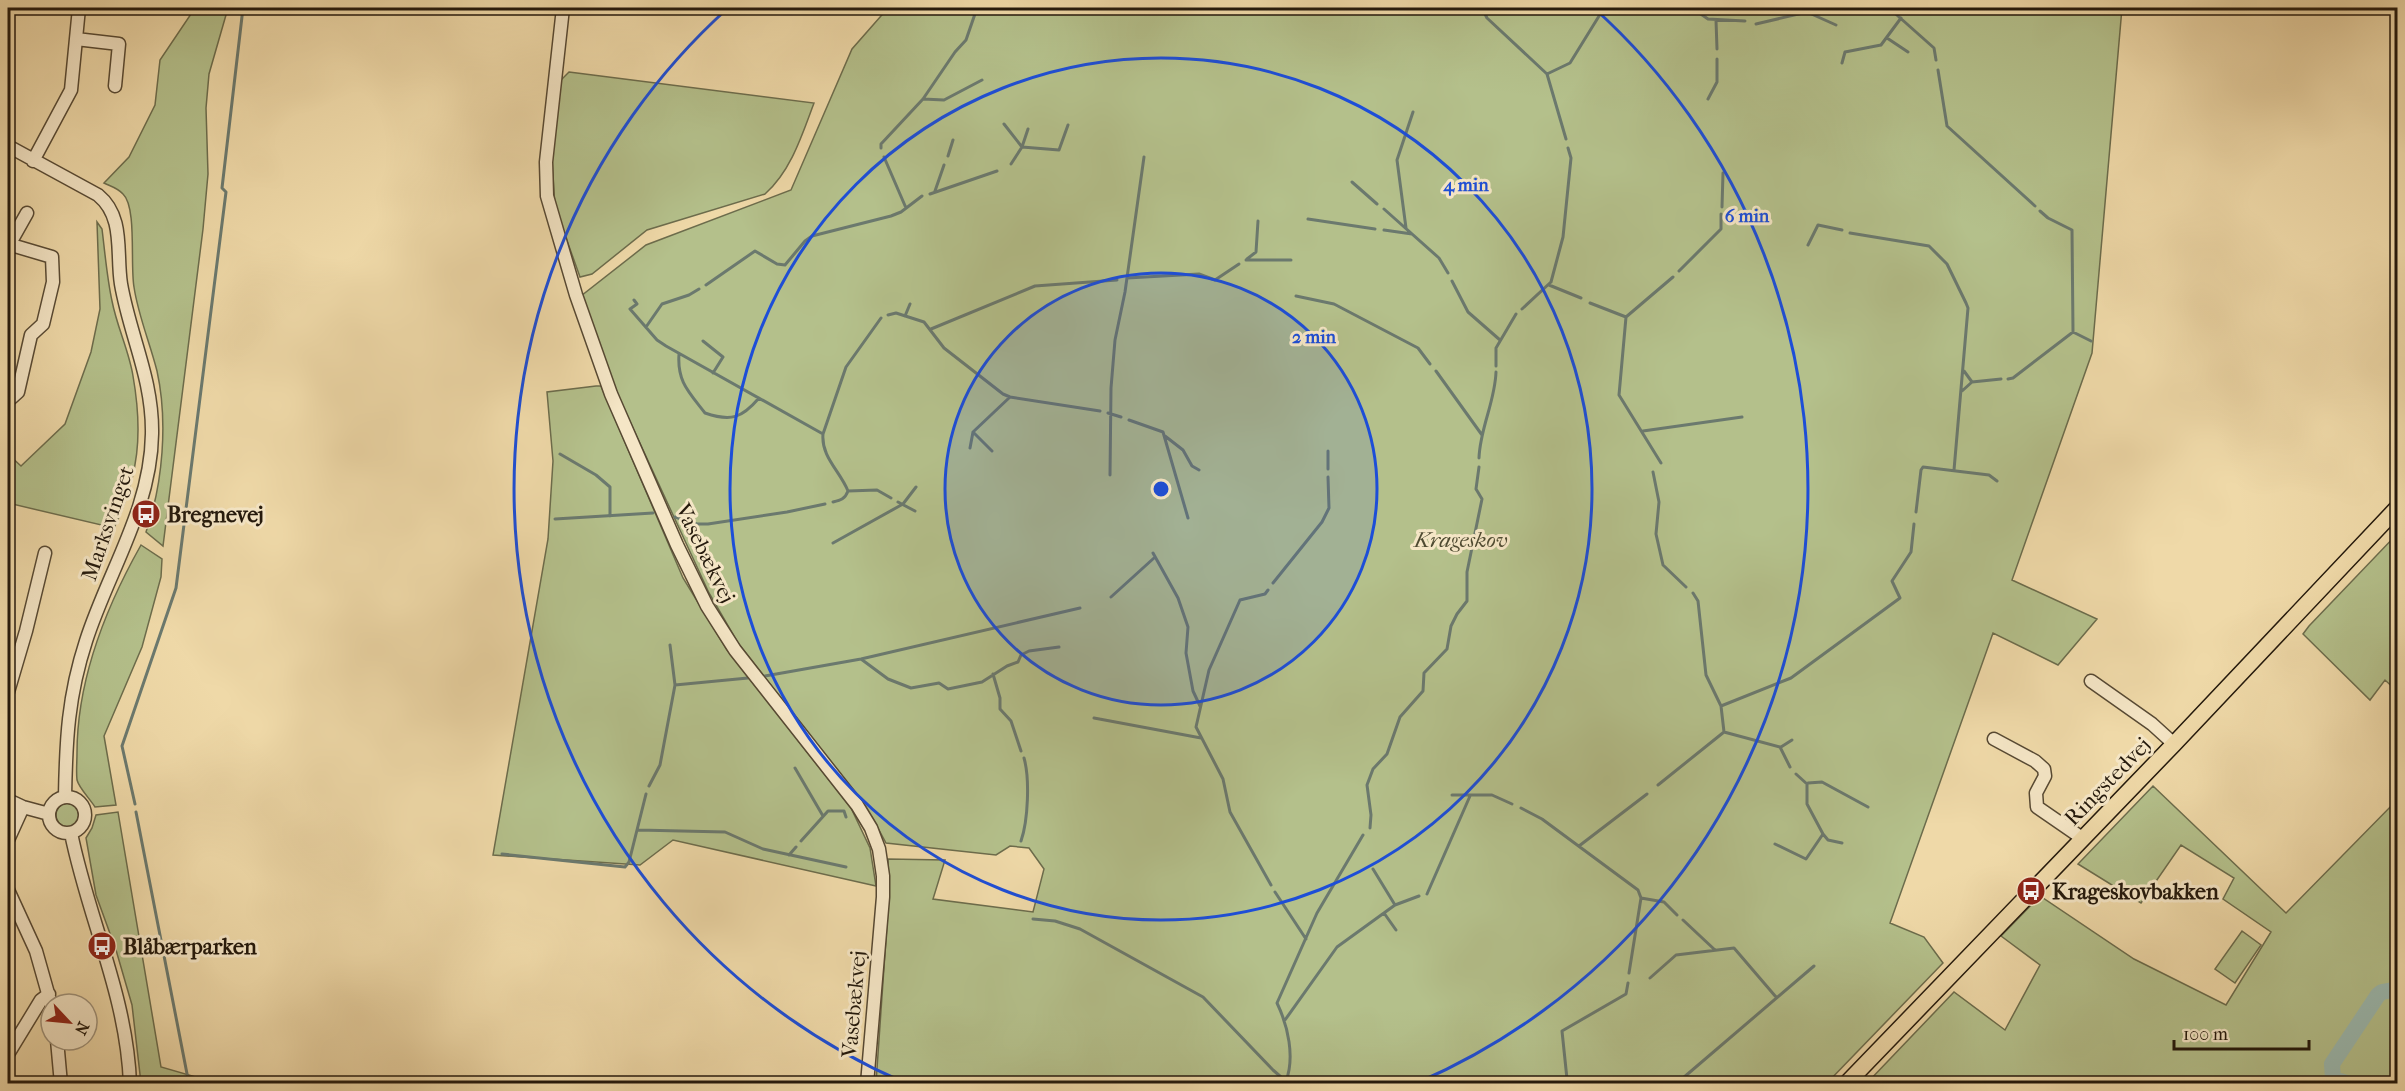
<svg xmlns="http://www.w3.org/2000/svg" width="2405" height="1091" viewBox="0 0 2405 1091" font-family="'IM FELL French Canon',serif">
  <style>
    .green { fill: #b4c08b; stroke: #6c6c4c; stroke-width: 1.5 }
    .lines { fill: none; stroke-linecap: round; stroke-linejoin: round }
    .stream { stroke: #6b796e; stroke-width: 3 }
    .river { stroke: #9bb9af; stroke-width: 16 }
    .minor-casing { stroke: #574933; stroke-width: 15 }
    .major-casing { stroke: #24190c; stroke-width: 18 }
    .minor { stroke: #f5e6c6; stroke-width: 12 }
    .major { stroke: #efd9a8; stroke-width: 15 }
    .ring { fill: none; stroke: #1d4ed8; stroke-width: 3 }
    .labels { text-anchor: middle; stroke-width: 6; stroke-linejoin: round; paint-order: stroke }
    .poi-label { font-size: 22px; font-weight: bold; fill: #24190c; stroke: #f5e6c6; text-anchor: start }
    .street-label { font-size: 22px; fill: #24190c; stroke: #f5e6c6 }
    .park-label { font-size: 22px; font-style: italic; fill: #4f4b32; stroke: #f5e6c6 }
    .centre { fill: #1d4ed8; stroke: #f5e6c6; stroke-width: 3 }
    .ring-label { font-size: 18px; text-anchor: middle; font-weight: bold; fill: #1d4ed8; stroke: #f5e6c6; stroke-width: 6; stroke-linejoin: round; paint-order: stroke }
  </style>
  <rect width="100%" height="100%" fill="#efd9a8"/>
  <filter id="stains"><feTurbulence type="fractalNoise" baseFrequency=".00333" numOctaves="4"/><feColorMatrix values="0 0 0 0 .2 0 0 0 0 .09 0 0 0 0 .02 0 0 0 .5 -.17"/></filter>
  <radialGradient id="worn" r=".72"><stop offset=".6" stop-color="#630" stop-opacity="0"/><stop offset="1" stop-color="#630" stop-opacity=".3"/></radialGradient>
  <!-- green -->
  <path class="green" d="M195 8H228L209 74 206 108 208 174 203 229 163 546 146 532C163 484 168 421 157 371 150 343 138 315 134 287 130 265 137 207 123 194 118 188 110 186 104 183L129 157 155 105 160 60Z
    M888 8H2122L2092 353 2012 580 2097 619 2058 665 1993 633 1890 923 1924 937 1943 963 1827 1083H876L889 895 888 859 945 860 933 899 1033 912 1044 869 1029 848 1010 846 996 855 886 843 873 819 842 776 738 643 709 593 614 387 581 296 646 245 791 190 852 49Z
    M569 72 814 103C802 135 791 171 765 194L647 230 592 274 580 277 555 207 552 160 561 80Z
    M97 222 102 229C105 253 107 278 112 301 117 327 129 351 133 376 143 433 139 476 114 528L8 503V454L21 466 65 424 91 352 100 309Z
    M596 386H601L683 578 727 650 851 808 870 848 876 886 673 840 640 865 493 855 548 539 553 461 547 392Z
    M2397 534V691L2385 680 2370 700 2303 634 2309 626Z
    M141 545 162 559 161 577 142 647 104 736 116 805 95 807C90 799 79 788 77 780 76 772 77 762 77 753 77 680 106 607 141 545Z
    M2153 786 2286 913 2397 800V1083H1867L1954 992 2005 1030 2040 965 2001 936 2040 896 2134 959 2226 1005 2271 932 2223 899 2234 878 2181 845 2141 903 2078 864Z
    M56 815a12 12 0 1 1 24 0a12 12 0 1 1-24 0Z
    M118 812 161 1067 196 1077 198 1083H141L132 1005 116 950 96 895 86 838 92 828 96 815Z
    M2242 931 2261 945 2235 983 2215 969Z"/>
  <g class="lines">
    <!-- stream -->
    <path class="stream" d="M1482 8 1487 18 1547 74 1566 139
      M1692 8 1708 19 1745 21
      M1889 8 1934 48 1936 60
      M1716 20 1717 49
      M1756 24 1807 12 1836 25
      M1887 38 1908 52
      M1842 63 1845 52 1881 45 1901 18
      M1938 70 1947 126 2035 206
      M1547 74 1570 63 1604 8
      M923 99 944 100 982 80
      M1708 99 1717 82V59
      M1004 124 1022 147 1059 150 1068 125
      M881 148V144L923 99 955 52 966 40 977 8
      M948 156 953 140
      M884 157 906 208
      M1011 164 1022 147 1028 129
      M1352 182 1377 204
      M935 191 944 165
      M930 194 997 171
      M1722 207 1723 173
      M1384 209 1439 258 1448 273
      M2040 211 2048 218 2072 230 2073 332
      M1308 219 1375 229
      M1406 228 1397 160 1413 112
      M1384 230 1412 234
      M1850 233 1929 246 1947 264 1966 303 1968 308 1954 470
      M1808 245 1818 225 1842 230
      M1247 259 1256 252 1258 221
      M1246 260H1291
      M1679 271 1721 229V214
      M1127 278 1199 274 1215 280 1239 264
      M1452 281 1468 312 1500 340
      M706 285 755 251 777 264 785 265 805 241 812 236 891 216 901 212 922 196
      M1549 285 1581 298
      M1296 296 1334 304 1418 348 1430 364
      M634 300 637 304 630 309 657 340 666 346 823 434
      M1590 303 1626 317
      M1522 309 1551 282 1563 237 1571 158 1568 148
      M888 315 896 313 924 322 944 348 1003 394 1010 397 1100 411
      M905 316 910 304
      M646 327 662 304 689 295 699 289
      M931 329 1035 286 1117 280
      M703 341 723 357 713 373
      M679 354C677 382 689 392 705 413 731 422 742 418 759 398
      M1496 366V348L1516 314
      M1436 371 1482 435
      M2008 379 2013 378 2073 332 2091 341
      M1972 382 2001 379
      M1962 391 1972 382 1964 371
      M1108 413 1121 417
      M1129 420 1163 432 1188 518
      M1643 431 1742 417
      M973 432 992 451
      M1165 436 1183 450 1192 466 1199 470
      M970 448 973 432 1010 397
      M1328 451V469
      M560 454 596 475 610 487V516
      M1479 458C1480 428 1495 402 1496 372
      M1661 463 1619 395 1626 317 1673 277
      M1653 472 1659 502 1656 534 1663 565 1686 587
      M1110 475 1111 388 1115 340 1125 292 1144 157
      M848 491 877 490 891 498
      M833 502C841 500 845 499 848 491 840 471 821 457 823 434L846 367 881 318
      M898 502 915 511
      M1916 512 1921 470 1923 467 1989 475 1997 481
      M675 517 697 524H708L787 512 825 504
      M555 519 653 513
      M833 543 903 504 916 487
      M1153 553 1178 598 1188 627 1186 653 1193 691 1200 706
      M1273 583 1322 522 1329 508 1328 477
      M1268 590 1265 594 1240 600 1209 670 1196 727 1223 779 1230 812 1271 885
      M1693 593 1698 601 1706 675 1721 706 1724 732
      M1111 597 1154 558
      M861 659 888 679 911 688 939 683 948 689 982 682 1007 666 1018 662 1021 655 1029 651 1059 647
      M993 674 1000 698V709L1011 721 1021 751
      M765 676 861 659 1080 608
      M675 685 748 678
      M1721 706 1791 678 1900 598 1892 581 1911 552 1914 524
      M1094 718 1201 738
      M1724 732 1780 747 1790 767
      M1781 747 1792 740
      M795 768 823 816
      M1796 774 1807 784V804L1823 834 1828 840 1842 843
      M1808 783 1822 782 1868 807
      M1658 785 1724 732
      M649 786 660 765 675 685 670 645
      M1452 795H1492L1512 804
      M135 804 122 746 176 588 226 192 222 188 243 8
      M1521 808 1542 819 1638 890 1641 898 1629 973
      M136 812 189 1084
      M1370 828 1371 815 1367 785 1373 769 1387 754 1400 717 1423 691 1424 673 1447 649 1451 626 1457 614 1467 601V572L1482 499 1476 489 1479 467
      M638 830 725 832 763 849 846 867
      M801 841 828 811H844L846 817
      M1021 841C1028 821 1030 779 1024 758
      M1775 844 1806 859 1823 834
      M1579 846 1647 794
      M502 854 625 867 629 862 646 794
      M789 855 796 847
      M1373 869 1395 905
      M1275 892 1306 939
      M1427 894 1470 796
      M1641 898 1664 902 1677 915
      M1384 913 1396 930
      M1033 919 1055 921 1080 929 1203 997 1273 1070 1289 1084
      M1683 920 1715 950
      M1650 978 1676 955 1734 948 1776 997
      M1285 1020 1337 947 1395 905 1419 896
      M1286 1081C1295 1057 1288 1026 1277 1003L1317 913 1363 835
      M1565 1084 1567 1079 1562 1031 1626 994 1628 983
      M1676 1084 1814 966"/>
    <!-- river -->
    <path class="river" d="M2350 1084 2333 1079 2332 1064 2378 995 2382 992 2398 989"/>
    <!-- minor casing -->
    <g class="minor-casing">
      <path id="minor" d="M563 8 546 162 547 196 576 295 611 394 677 545 707 606 735 650 857 805 871 828 879 849 883 876V897L867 1084
        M76 39 119 44 115 86
        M8 146 98 195C125 217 116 253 121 284 130 336 153 379 152 434 151 509 108 572 86 641 68 696 66 740 65 797
        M33 161 71 90 79 8
        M8 244 52 257 53 282 43 324 31 335 18 392 8 401
        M9 245 27 213
        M2091 681 2152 724 2174 744
        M8 692 26 631 45 553
        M1994 739 2035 761 2044 769 2045 776 2036 793 2037 807 2082 838
        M49 815a18 18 0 1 1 36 0a18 18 0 1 1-36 0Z
        M8 800 23 807 49 814
        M71 833C88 918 127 996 130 1084
        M8 840 23 807
        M8 890 36 951 51 1004
        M57 1040 61 1084
        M8 1054 41 1000 49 994"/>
    </g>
    <!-- major casing -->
    <g class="major-casing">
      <path id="major" d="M1846 1084 2174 744 2398 507"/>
    </g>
    <!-- minor -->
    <use href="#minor" class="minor"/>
    <!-- major -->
    <use href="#major" class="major"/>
  </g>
  <!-- distance rings -->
  <circle cx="1161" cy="489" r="216" fill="#1d4ed8" fill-opacity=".12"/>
  <g class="ring">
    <circle cx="1161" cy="489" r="216"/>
    <circle cx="1161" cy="489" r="431"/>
    <path d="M903 1082A647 647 0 0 1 728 8M1594 8A647 647 0 0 1 1419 1082"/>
  </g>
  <!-- icons -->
  <defs>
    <g id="bus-disc" transform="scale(1.5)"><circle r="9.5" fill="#8f2418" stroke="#f5e6c6"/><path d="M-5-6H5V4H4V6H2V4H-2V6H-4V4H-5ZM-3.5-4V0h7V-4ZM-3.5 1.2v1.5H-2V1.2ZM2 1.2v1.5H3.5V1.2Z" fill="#fff"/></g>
  </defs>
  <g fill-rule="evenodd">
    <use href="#bus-disc" x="146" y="514"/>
    <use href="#bus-disc" x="2031" y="891"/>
    <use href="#bus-disc" x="102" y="946"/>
  </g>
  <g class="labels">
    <!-- poi labels -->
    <g class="poi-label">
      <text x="167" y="522">Bregnevej</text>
      <text x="2052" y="899">Krageskovbakken</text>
      <text x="123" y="954">Blåbærparken</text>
    </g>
    <!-- street labels -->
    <g class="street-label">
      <text transform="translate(107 523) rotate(-71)" y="8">Marksvinget</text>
      <text transform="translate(706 553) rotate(64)" y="8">Vasebækvej</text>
      <text transform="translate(2107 781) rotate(-46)" y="8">Ringstedvej</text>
      <text transform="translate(853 1004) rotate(-85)" y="8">Vasebækvej</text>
    </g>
    <!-- park labels -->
    <g class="park-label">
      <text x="1461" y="547">Krageskov</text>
    </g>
  </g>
  <circle cx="1161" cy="489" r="9" class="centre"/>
  <g class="ring-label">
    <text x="1466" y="191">4 min</text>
    <text x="1747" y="222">6 min</text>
    <text x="1314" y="343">2 min</text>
  </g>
  <!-- margin -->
  <rect width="2405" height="1091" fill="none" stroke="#efd9a8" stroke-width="30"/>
  <rect x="9" y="9" width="2387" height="1073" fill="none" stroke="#24190c" stroke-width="3"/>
  <rect x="15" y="15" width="2375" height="1061" fill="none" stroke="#24190c" stroke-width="1.5"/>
  <!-- north arrow -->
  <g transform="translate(69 1022) rotate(116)"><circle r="28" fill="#f5e6c6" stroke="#a1947c" stroke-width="1.5"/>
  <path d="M0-4.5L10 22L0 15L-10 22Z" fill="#8f2418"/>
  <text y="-9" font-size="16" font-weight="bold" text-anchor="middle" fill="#24190c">N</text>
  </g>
  <!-- scale -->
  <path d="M2174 1040v9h135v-9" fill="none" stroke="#24190c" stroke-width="3"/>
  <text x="2183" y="1040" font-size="18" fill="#24190c" stroke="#f5e6c6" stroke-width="4.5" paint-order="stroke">100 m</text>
  <rect width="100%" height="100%" filter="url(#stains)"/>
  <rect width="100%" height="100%" fill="url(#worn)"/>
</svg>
